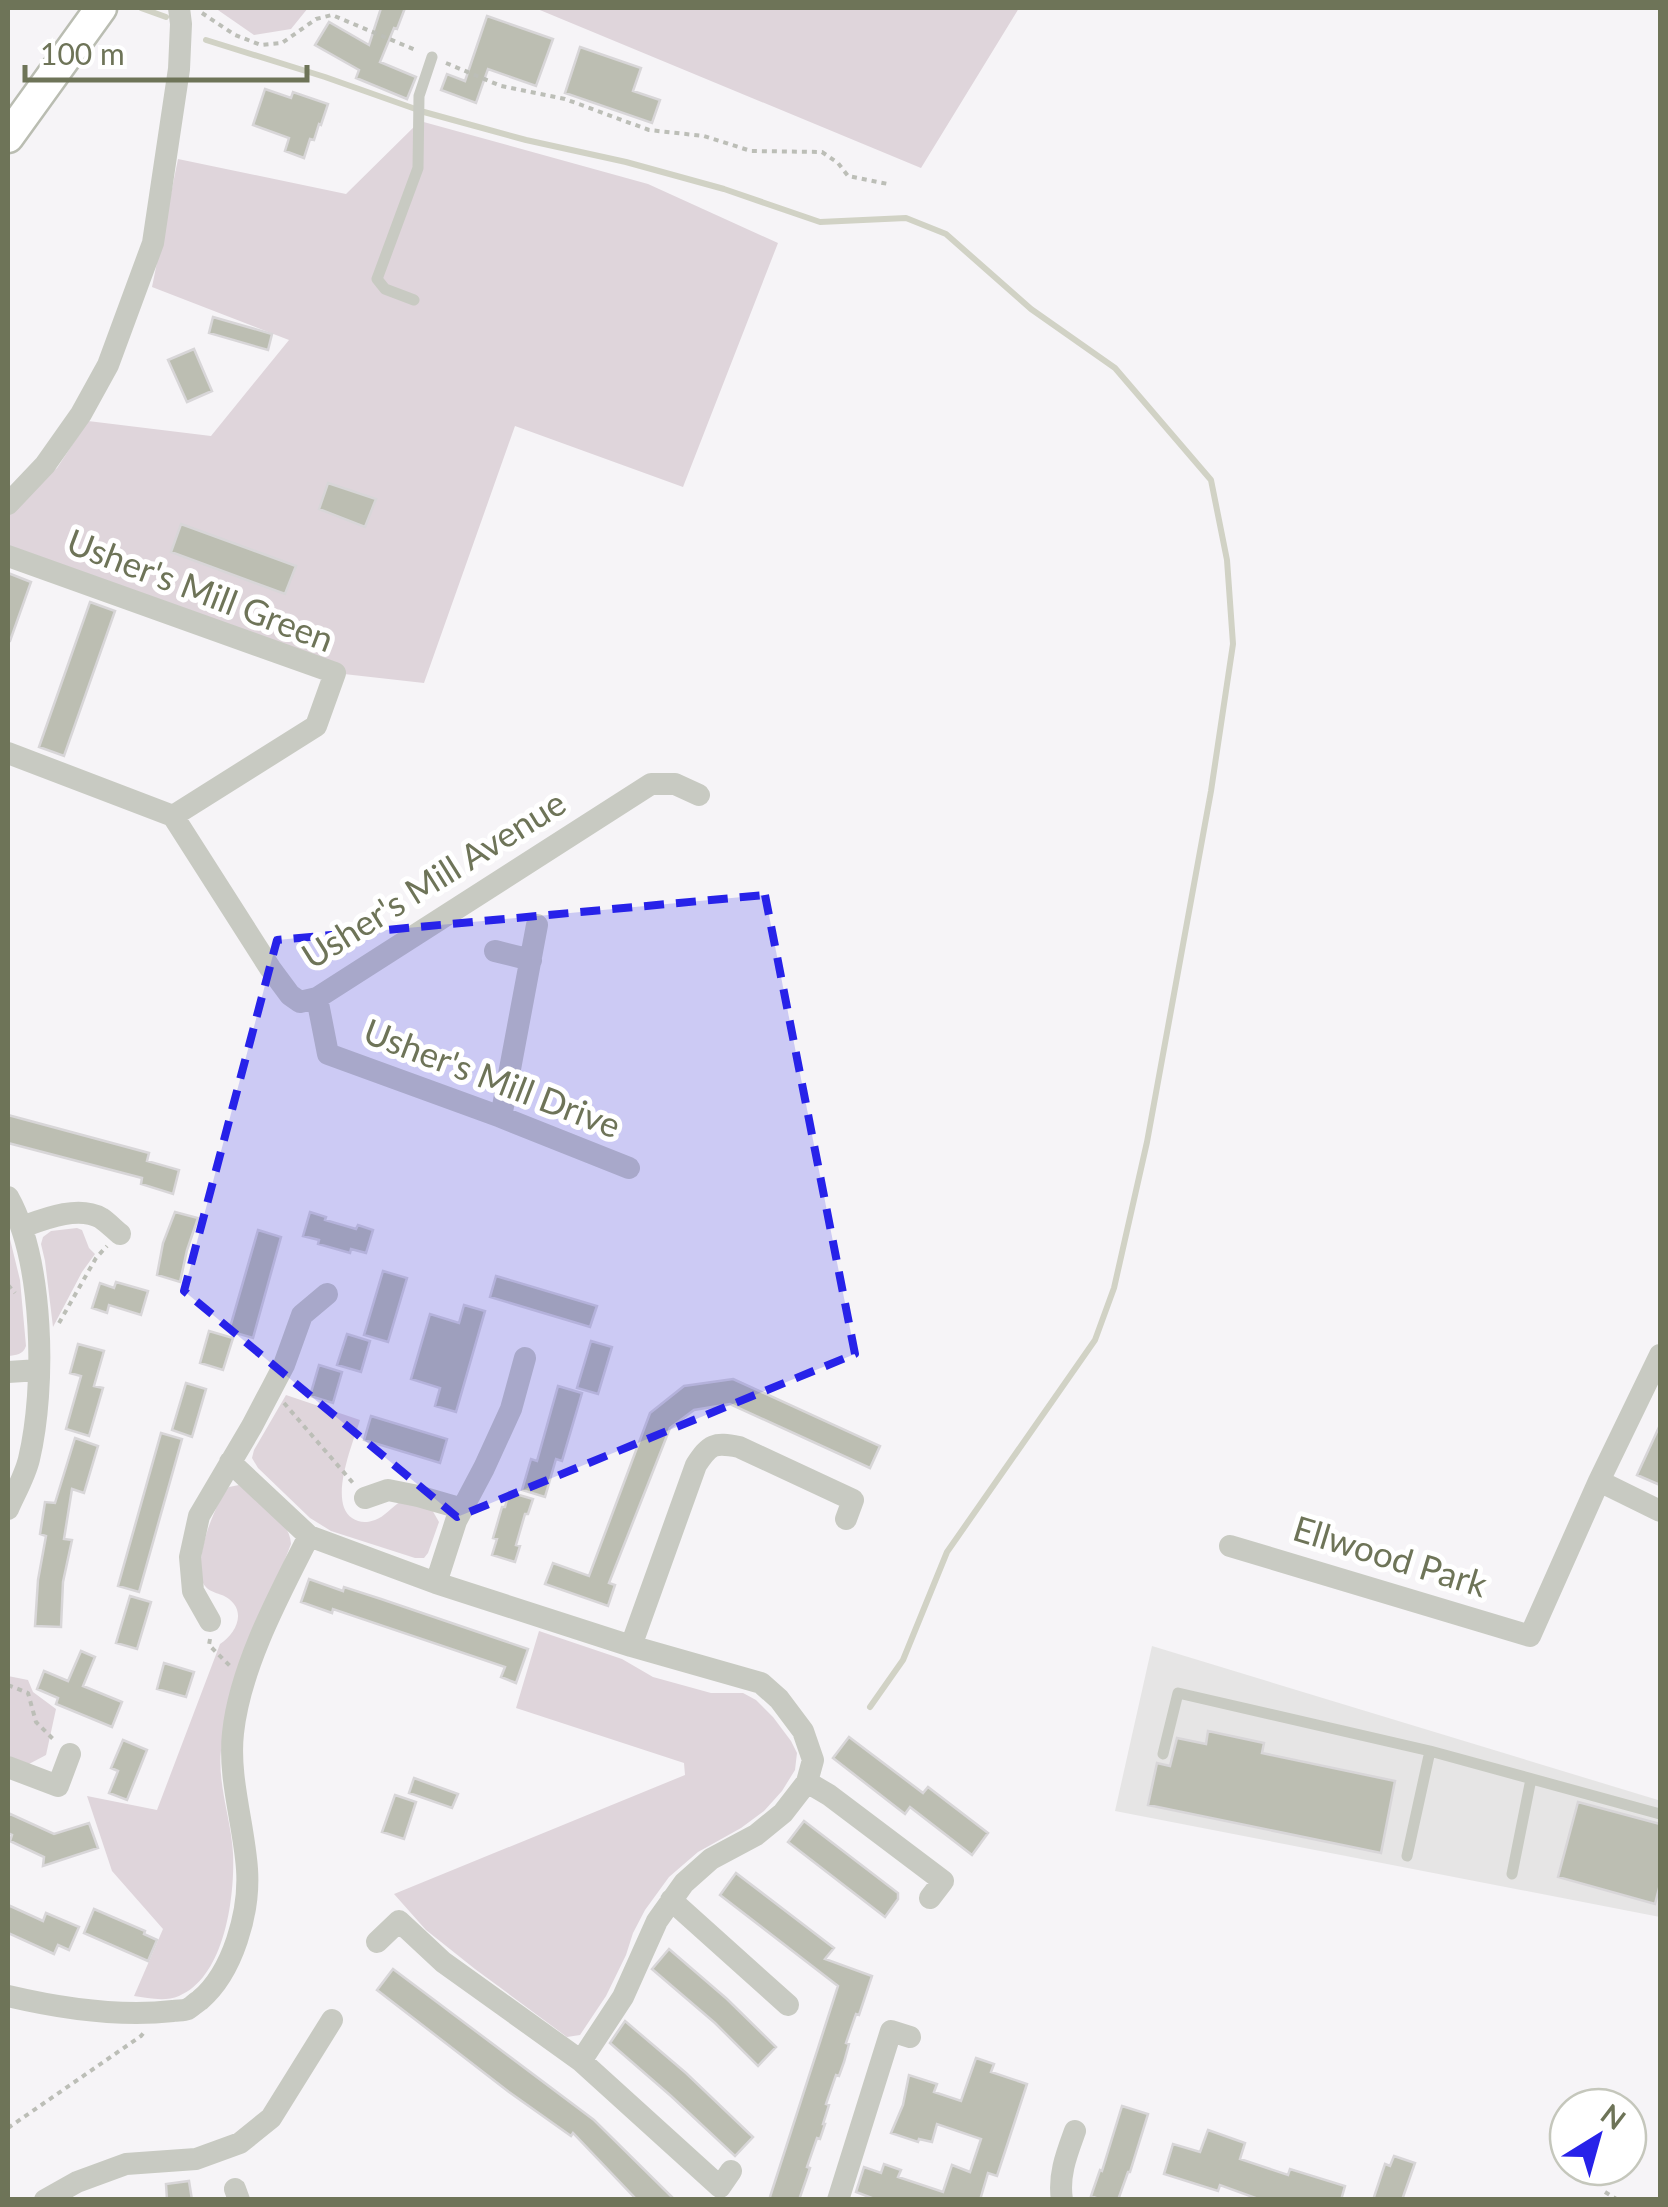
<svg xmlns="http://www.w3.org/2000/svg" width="1668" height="2207" viewBox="0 0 1668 2207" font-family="Lato,sans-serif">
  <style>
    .built { fill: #e6e5e5 }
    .green { fill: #dfd5db }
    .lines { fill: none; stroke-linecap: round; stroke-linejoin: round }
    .stream { stroke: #d1d2c5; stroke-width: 6 }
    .building { fill: #bcbeb2; stroke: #d8d6d8; stroke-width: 2.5 }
    .secondary-casing { stroke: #babdb2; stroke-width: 35 }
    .path { stroke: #bcbeb7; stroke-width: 4; stroke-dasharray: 5 5; stroke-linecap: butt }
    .lane { stroke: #c8cac2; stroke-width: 11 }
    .street { stroke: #c8cac2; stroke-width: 22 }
    .secondary { stroke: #fff; stroke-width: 30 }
    .marked { fill: #2722e9; fill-opacity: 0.2; stroke: #2722e9; stroke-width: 8; stroke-dasharray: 20 12; stroke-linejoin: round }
    .labels { text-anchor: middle; stroke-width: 10; stroke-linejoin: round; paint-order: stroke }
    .street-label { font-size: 35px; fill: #6e7458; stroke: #fff }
  </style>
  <rect width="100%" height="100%" fill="#f6f4f7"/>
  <!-- built -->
  <path class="built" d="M1152 1646 1658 1800 1660 1794V1917L1115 1811Z"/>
  <!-- green -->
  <path class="green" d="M215 8H308L291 29 254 35Z
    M535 8H1019L921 168Z
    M420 121 648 184 778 243 683 487 515 426 424 683 335 673 8 556V507L57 468 88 421 211 436 289 340 152 287 178 159 346 194Z
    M77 1228 82 1230 89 1248 95 1254 82 1272 53 1327 45 1261 41 1244 43 1237 51 1231Z
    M8 1231 20 1280 26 1346C23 1355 16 1355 8 1356Z
    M286 1395 360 1420C353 1443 328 1502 352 1518 359 1523 367 1523 375 1520 384 1517 392 1507 400 1502L431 1508 439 1522 428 1553 424 1558H415L331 1531 310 1518 258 1468 252 1458 254 1450Z
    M239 1485C257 1500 290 1519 291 1544 272 1592 255 1639 239 1688 234 1705 227 1722 223 1739 214 1776 231 1816 233 1853 235 1896 225 1977 179 1996 165 2002 148 1998 134 1996L163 1929 112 1871 87 1796 157 1810 220 1644C235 1634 247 1613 229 1599 220 1592 209 1594 203 1583 193 1560 214 1505 229 1487Z
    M539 1631 622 1659 653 1677 711 1693H743L756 1700 773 1717 791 1741 797 1753 795 1770 782 1791 764 1811 741 1828 698 1852 669 1877 645 1910 633 1933 626 1955 606 1996 580 2035 567 2037 475 1969 426 1930 394 1894 685 1775 684 1763 516 1708Z
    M8 1676 28 1680 33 1692 56 1709 46 1755 29 1764 8 1756Z"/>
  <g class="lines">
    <!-- stream -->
    <path class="stream" d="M141 8 166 17
      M206 40 325 77 424 112 526 140 626 162 724 189 820 222 906 218 946 234 1031 309 1115 368 1211 480 1227 560 1233 644 1211 791 1147 1142 1114 1288 1095 1340 947 1552 903 1660 870 1707"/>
  </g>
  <!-- building -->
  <path class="building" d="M381 8H405L397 29 394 28 380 62 416 77 407 99 356 78 359 70 315 45 329 22 369 45Z
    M487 16 553 39 536 86 488 69 476 103 441 90 447 74 465 81Z
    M580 47 641 68 633 91 660 100 652 123 565 93Z
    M265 89 291 98 293 92 328 104 321 125 319 124 314 140 310 139 304 158 285 151 289 138 253 125Z
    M213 317 272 334 268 350 209 333Z
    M194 349 212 391 187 402 168 360Z
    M328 483 376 499 365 527 319 509Z
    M181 524 296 566 285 594 171 552Z
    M8 573 31 582 10 641H8Z
    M90 602 115 611 64 756 39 747Z
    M8 1115 149 1153 147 1161 179 1170 173 1194 141 1184 142 1178 8 1143Z
    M175 1212 198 1218 187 1250 180 1282 157 1275 163 1243Z
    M310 1212 326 1217 325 1220 356 1229 358 1225 373 1230 366 1253 351 1249 350 1253 318 1244 319 1240 303 1236Z
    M258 1230 281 1237 253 1338 229 1331Z
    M383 1271 407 1278 388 1342 364 1335Z
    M496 1276 597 1306 590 1327 490 1297Z
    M116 1282 148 1291 141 1315 109 1305 107 1313 92 1308 100 1283 114 1288Z
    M464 1305 485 1311 456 1412 435 1406 440 1388 411 1379 430 1314 459 1323Z
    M209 1331 233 1338 223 1370 200 1363Z
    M347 1334 370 1341 361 1372 337 1365Z
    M591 1341 612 1347 598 1394 577 1388Z
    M78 1344 104 1351 94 1386 103 1388 89 1436 66 1429 81 1376 70 1373Z
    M319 1365 342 1372 333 1403 310 1396Z
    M733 1379 880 1446 870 1468 730 1404 694 1410 670 1428 609 1583 615 1585 608 1606 545 1584 553 1563 589 1576 650 1413 684 1386Z
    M186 1383 206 1389 192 1437 172 1430Z
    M558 1386 582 1393 562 1461 556 1459 545 1497 522 1490 531 1459 537 1461Z
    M371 1416 447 1439 440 1463 364 1440Z
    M1660 1425V1485L1637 1475Z
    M161 1433 182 1439 139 1592 118 1586Z
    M75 1438 98 1446 84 1493 72 1489 64 1539 72 1540 63 1582 61 1627 35 1626 38 1580 46 1536 40 1534 45 1502 55 1503Z
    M509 1492 533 1499 528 1514H525L516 1545 520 1546 515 1562 492 1555 497 1539 493 1538 502 1507H505Z
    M309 1579 343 1591 344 1587 381 1599 528 1649 516 1683 501 1677 505 1667 333 1609 332 1613 301 1602Z
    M130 1596 151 1602 137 1649 116 1643Z
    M81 1651 95 1657 83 1686 122 1702 112 1727 56 1704 58 1698 37 1689 44 1671 68 1681Z
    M164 1663 194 1672 186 1697 157 1689Z
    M1208 1731 1264 1743 1262 1753 1395 1781 1381 1853 1148 1805 1157 1763 1170 1766 1177 1738 1206 1744Z
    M849 1737 923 1793 928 1787 988 1833 972 1855 910 1807 905 1814 833 1758Z
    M123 1740 147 1750 127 1800 109 1793 118 1771 111 1768Z
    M414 1778 458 1794 452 1808 409 1793Z
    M395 1795 416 1802 404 1839 382 1832Z
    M1578 1802 1660 1824V1884L1655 1904 1558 1877Z
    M8 1813 54 1834 89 1823 98 1848 43 1866 44 1857 10 1841 12 1835 8 1833Z
    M804 1821 898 1893V1899L885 1917 788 1842Z
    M736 1873 834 1948 825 1959 872 1976 859 2015 856 2014 846 2043 849 2044 844 2062 839 2076 836 2075 826 2104 829 2105 823 2124H825L820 2139 817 2138 807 2167 810 2168 799 2200H769L838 1986 720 1895Z
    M8 1905 43 1921 46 1913 79 1927 69 1950 58 1945 54 1954 8 1933Z
    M94 1909 145 1931 144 1934 157 1940 148 1961 84 1933Z
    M669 1949 727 1999 776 2047 758 2066 715 2023 652 1969Z
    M393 1969 594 2120 675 2200H637L573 2133 571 2136 509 2092 377 1990Z
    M625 2021 686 2073 753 2137 735 2156 671 2096 610 2043Z
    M976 2058 994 2064 991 2072 1027 2084 997 2176 988 2173 980 2200H877L856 2192 864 2167 881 2173 884 2164 901 2170 898 2177 943 2192 952 2165 970 2172 981 2139 937 2124 932 2142 919 2139 918 2142 891 2133 903 2105 909 2075 937 2084 934 2092 961 2101Z
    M1122 2106 1148 2114 1130 2172H1128L1118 2200H1101L1091 2196 1100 2170 1102 2171Z
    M1208 2130 1245 2143 1240 2159 1288 2175 1290 2169 1345 2186 1341 2200H1261L1220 2185 1218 2191 1164 2174 1173 2144 1200 2152Z
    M1394 2156 1415 2163 1402 2200H1373L1385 2164 1390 2166Z
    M189 2181 192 2200H167L166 2184Z"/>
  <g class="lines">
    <!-- secondary casing -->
    <g class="secondary-casing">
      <path id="secondary" d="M8 137 101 8"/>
    </g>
    <!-- path -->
    <path class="path" d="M202 13 235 35 261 45 282 43 316 19 332 15 418 51
      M446 63 501 86 565 99 649 130 704 136 751 151 822 152 838 163 848 176 888 184
      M8 1285 15 1293
      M59 1323 96 1258 107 1246
      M284 1403 353 1483
      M210 1639 209 1645 230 1666
      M8 1685 28 1693 36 1722 56 1742
      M8 2128 141 2036 145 2031
      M1605 2192 1618 2200"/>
    <!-- lane -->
    <path class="lane" d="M414 300 385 289 377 279 418 168 419 96 432 57
      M1163 1754 1178 1693 1430 1751 1660 1814
      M1407 1856 1430 1751
      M1512 1874 1531 1779"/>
    <!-- street -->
    <path class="street" d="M8 504 45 465 81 414 108 365 153 243 179 69 181 24 179 8
      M8 556 335 673 316 726 173 816 8 753
      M173 816 270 968 290 995 300 1002 317 998 651 784H675L699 795
      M495 951 531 960
      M317 998 328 1054 501 1117 629 1168
      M501 1117 537 925
      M8 1197C44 1261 46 1387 29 1459 25 1476 15 1493 8 1509
      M22 1227C44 1219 78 1205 101 1218 107 1222 114 1229 120 1234
      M8 1372 39 1370
      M230 1462 309 1536 436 1583 631 1646 761 1683 779 1699 803 1731 813 1760 807 1782 783 1813 756 1835 711 1859 684 1883 657 1921 623 1997 581 2061
      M1599 1481 1660 1511
      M365 1498 388 1490 418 1496 463 1509
      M1230 1546 1530 1636 1599 1481 1660 1355
      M436 1583 456 1521 484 1468 511 1409 525 1358
      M210 1621 193 1591 190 1557 199 1516 252 1426 272 1388 284 1365 302 1315 327 1294
      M631 1646 696 1465C710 1444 714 1442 739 1447L853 1500 846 1519
      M8 1767 58 1786 70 1754
      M807 1782 829 1795 943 1881 930 1898
      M671 1900 788 2005
      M377 1942 399 1921 443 1962 581 2061 720 2187 731 2171
      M8 1996C59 2008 121 2017 173 2011 178 2010 183 2011 188 2009 190 2008 198 2001 200 2000 233 1972 250 1912 247 1869 244 1825 228 1777 233 1733 240 1667 279 1595 309 1536
      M235 2189 239 2200
      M45 2200 77 2182 126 2164 196 2159 240 2143 271 2118 332 2020
      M838 2200 891 2031 910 2037
      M1062 2200C1058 2175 1067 2153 1075 2131"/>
    <!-- secondary -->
    <use href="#secondary" class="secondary"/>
  </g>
  <!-- marked area -->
  <path class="marked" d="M765 895 855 1354 457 1517 184 1291 277 940Z"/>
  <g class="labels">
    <!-- street labels -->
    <g class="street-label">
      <text transform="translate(200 591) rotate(21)" y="12">Usher's Mill Green</text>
      <text transform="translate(434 880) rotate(-32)" y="12">Usher's Mill Avenue</text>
      <text transform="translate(492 1079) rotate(21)" y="12">Usher's Mill Drive</text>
      <text transform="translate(1390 1557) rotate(17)" y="12">Ellwood Park</text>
    </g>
  </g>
  <!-- border -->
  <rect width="1668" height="2207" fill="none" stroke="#6e7458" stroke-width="20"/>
  <!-- north arrow -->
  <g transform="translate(1598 2137) rotate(37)"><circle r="48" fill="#ffffff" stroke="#c5c7bc" stroke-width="2.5"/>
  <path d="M0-8L18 38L0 25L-18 38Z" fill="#2722e9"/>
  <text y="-15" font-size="28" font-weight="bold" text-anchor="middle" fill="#6e7458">N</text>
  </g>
  <!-- scale -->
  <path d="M25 65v15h282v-15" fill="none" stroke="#6e7458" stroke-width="5"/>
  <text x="40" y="65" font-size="30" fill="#6e7458" stroke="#ffffff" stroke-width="8" paint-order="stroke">100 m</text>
</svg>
